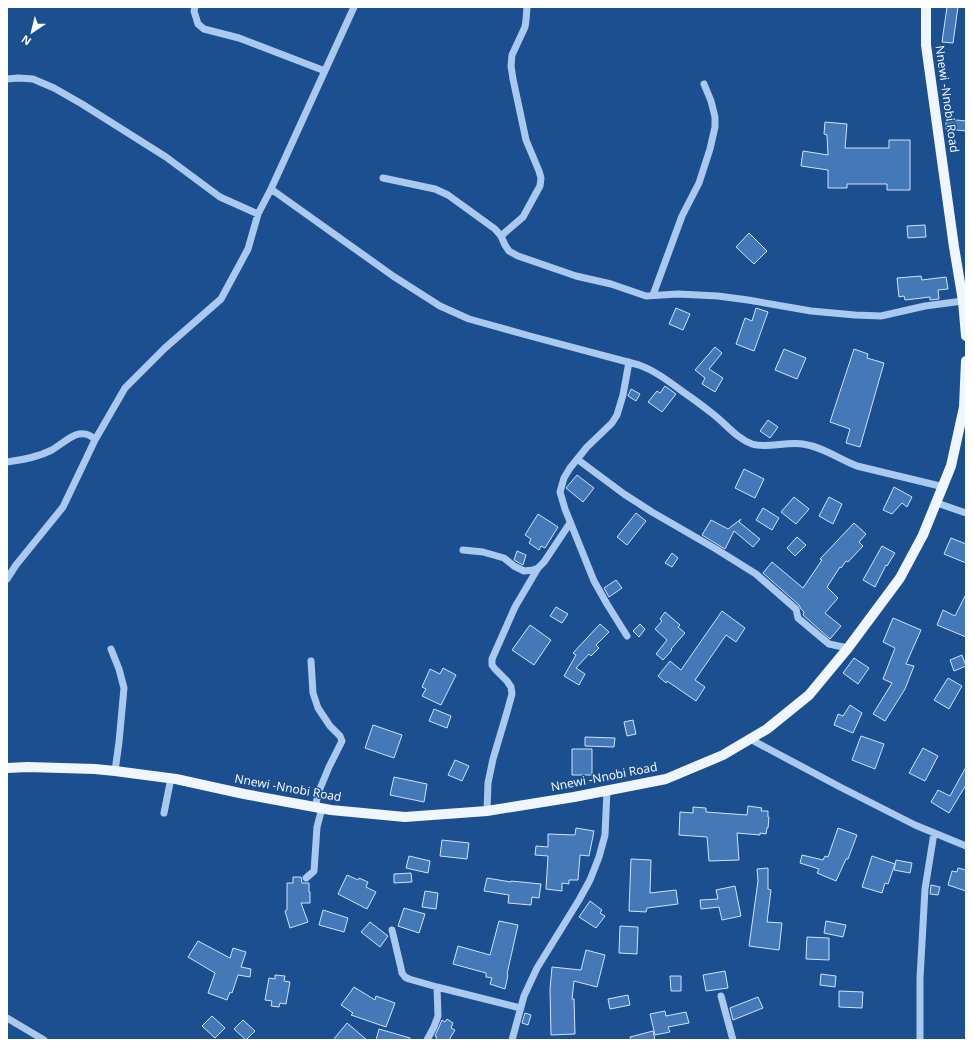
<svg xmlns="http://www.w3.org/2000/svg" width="973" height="1047" viewBox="0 0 973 1047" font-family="'Open Sans',sans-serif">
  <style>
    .building { fill: #4478b7; stroke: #cfe3fa }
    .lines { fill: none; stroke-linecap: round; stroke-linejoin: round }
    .minor { stroke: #a9c9ee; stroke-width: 7 }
    .major { stroke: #f0f6ff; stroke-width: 10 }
    .labels { text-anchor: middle; stroke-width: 3; stroke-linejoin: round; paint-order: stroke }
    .street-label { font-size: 12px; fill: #fff; stroke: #1b4f8f }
  </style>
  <rect width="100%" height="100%" fill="#1b4f8f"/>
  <!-- building -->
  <path class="building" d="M947 7H958L953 43 942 42Z
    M946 119 966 121V131L946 129Z
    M825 122 847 124 845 148H889V140H910V190H887V184H847V188H828V170L801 166 803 151 828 155 827 135 824 134Z
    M925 225 926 237 908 238 907 226Z
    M749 233 767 251 754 264 736 247Z
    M921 276 922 280 946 277 948 289 938 290 939 299 930 300V297L905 300 904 296 899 297 897 278Z
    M676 308 690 314 683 330 669 324Z
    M756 308 768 312 754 351 736 344 745 318 752 321Z
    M715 347 722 353 709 369 723 378 715 392 702 384 705 378 695 370Z
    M784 349 806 358 797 379 775 370Z
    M854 349 868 354 867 358 884 363 860 447 846 443 850 429 830 422Z
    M665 386 676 394 662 412 648 402 657 391 660 393Z
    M631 389 640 394 636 401 628 396Z
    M768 420 778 427 770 438 760 431Z
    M744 469 764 479 755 498 735 488Z
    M577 475 594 488 583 502 566 488Z
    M894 487 912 497 907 507 902 503 892 514 883 510Z
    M794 497 809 509 796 524 781 512Z
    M829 497 842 504 833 524 819 516Z
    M763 508 779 518 772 530 756 520Z
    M636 513 646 521 627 545 617 537Z
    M538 514 558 527 545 548 541 546 539 550 529 543 531 539 525 535Z
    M741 519 739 522 760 539 753 547 734 531 725 549 702 535 711 520 728 529Z
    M854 523 866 534 859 542 863 546 848 562 846 561 841 568 840 567 827 587 838 598 825 613 841 626 830 639 803 615 804 612 801 609 799 605 763 573 772 562 803 588 822 560 820 559Z
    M797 537 806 545 795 556 787 548Z
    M951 538 966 544V563L944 554Z
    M882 546 895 553 887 566 886 565 875 587 863 580Z
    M517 551 526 555 523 565 514 560Z
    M672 553 678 558 672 567 665 563Z
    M616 580 622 588 609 597 604 588Z
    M966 594V637L937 625 943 610 955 616Z
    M556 607 568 614 562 623 550 616Z
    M722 611 745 628 736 642 726 635 695 680 705 687 696 701 667 681 666 683 658 676 670 661 681 670Z
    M665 612 680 625 678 627 685 633 671 649 672 650 663 660 656 654 667 640 655 629 662 621 660 619Z
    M893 618 921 630 906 664 914 666 905 689 885 721 873 714 892 683 883 679 895 648 883 642Z
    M600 624 609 632 596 645 599 648 591 656 589 654 576 668 585 674 579 685 564 676 576 655 573 653Z
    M640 624 645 629 639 637 633 631Z
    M530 625 551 640 534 665 512 650Z
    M962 655 966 666 954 671 950 660Z
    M854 658 869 668 858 684 843 673Z
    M443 668 456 675 441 705 422 696 426 689 422 687 430 669 440 674Z
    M948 678 962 686 949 709 934 700Z
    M850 705 862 713 853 733 834 725 838 714 843 716Z
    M434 709 451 716 447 728 429 721Z
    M633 720 636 734 627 736 624 722Z
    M373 725 402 735 394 758 365 748Z
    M861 736 884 744 875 769 852 760Z
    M585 737 615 738 614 747 585 746Z
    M923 748 938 756 925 781 909 773Z
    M572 749H592V775H572Z
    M455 760 469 766 462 781 448 775Z
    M966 767V785L949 813 931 802 938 790 950 796Z
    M394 777 427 784 424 802 390 795Z
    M748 806 762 808 761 811H768V817H769L768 828H767L766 834 760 833V835L737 833 739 860 709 861 707 837 679 835 680 812 693 813V807L706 808V812L747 815Z
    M576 828 594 831 589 856 580 855 578 880H569V884L562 883V891L546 889 548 856 535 855 536 846 548 847V834L575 835Z
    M838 828 857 835 848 859H846L836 881 817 873 819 869 800 863 802 855 823 860 825 856 828 857Z
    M442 840 469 843 467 859 440 856Z
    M409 856 430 861 428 873 406 868Z
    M872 856 895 864 888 884 885 883 882 893 862 887Z
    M631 859 651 860 650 893 676 890 678 904 647 908 646 912 629 911Z
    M896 860 912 863 910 873 894 870Z
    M768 868V889L771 890 767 922 782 923 779 950 749 946 758 881 757 869Z
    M958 868 966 870V891L948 885 952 871 957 872Z
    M411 873 412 882 394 883V874Z
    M347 875 358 880 359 878 368 882 366 887 376 892 367 909 338 894Z
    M293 877H301L302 883H309V892H310V903H301L308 922 290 928 285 911 287 910V883H293Z
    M487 878 511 882V881L541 884 539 898 532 897 531 905 508 903 509 895 484 891Z
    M931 885 940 887 938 895 930 894Z
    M735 886 741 916 722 920 719 907 701 909 700 900 718 899 716 890Z
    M425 891 438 893 436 909 422 907Z
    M590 901 602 910 600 913 605 916 596 928 579 917Z
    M404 908 425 914 419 933 398 926Z
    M323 910 348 918 344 932 319 925Z
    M499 921 518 925 507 974 508 975 505 989 490 984 492 978 486 977V973L453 964 458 946 490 955Z
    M826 921 846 925 843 937 824 933Z
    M370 922 388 936 380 947 361 932Z
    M620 926 638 927 637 954 619 953Z
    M807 937 829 938V960L806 959Z
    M198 941 230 958 233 948 246 952 241 967 251 969 250 977 238 975 232 993 230 992 227 1000 208 993 215 973 188 957Z
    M586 950 605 955 597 987 574 981 572 999H574L575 1034 551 1035 550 989 552 967 581 970Z
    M725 971 728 988 706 991 703 975Z
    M821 974 836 976 835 987 820 985Z
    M275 975 285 976 284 981 290 982 286 1004 280 1003 279 1007 271 1006 272 1001 265 1000 269 978 275 979Z
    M670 976H681V991H671Z
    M354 987 375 1000 376 996 395 1003 386 1027 351 1015 353 1013 341 1005Z
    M839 991 863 992 862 1008 839 1007Z
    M628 995 630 1005 610 1009 608 999Z
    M758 997 763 1008 733 1020 730 1008Z
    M665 1011 666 1016 686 1012 689 1023 668 1027 670 1032 655 1035 650 1014Z
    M525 1013 531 1015 528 1025 522 1023Z
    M212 1016 225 1028 215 1038 202 1026Z
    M447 1019 453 1023 451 1028 455 1030 449 1040H435L437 1037 435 1036 442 1020 445 1022Z
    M243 1020 255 1031 246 1040 234 1029Z
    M347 1023 367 1040H333Z
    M379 1029 410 1038V1040H376Z
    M653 1031 655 1040H631L630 1037Z"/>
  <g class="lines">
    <!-- minor -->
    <path class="minor" d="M195 7 194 11 198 24 204 29 239 38 325 71
      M7 79 18 78 33 79 54 88 82 104 166 157 220 197 258 214
      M383 178 435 189 448 195 495 229 501 236 505 245 509 251 518 256 576 276 611 284 646 296 678 294 718 296 748 300 811 311 855 315 881 316 925 306 963 301
      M271 189 393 276 440 306 469 319 530 336 639 365C656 371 671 383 686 394 695 400 704 407 713 414 726 424 736 438 752 444 767 449 787 441 803 444 823 447 839 459 857 466L944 487
      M501 236 523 217 540 186 541 178 539 171 526 140 513 79 511 66 512 55 525 27 526 20 527 7
      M653 295 682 216 699 183 710 149 715 127V117L711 101 704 84
      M577 459 624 494 652 512 716 549 756 574 796 609 798 618 829 644 848 648
      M7 462C23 460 38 457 52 450 59 446 71 435 79 434 85 433 91 435 95 440
      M937 503 966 513
      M463 550 483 552 504 558 514 566 524 571 533 570 538 568 544 562 570 523
      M7 579 16 565 63 507 95 440 125 388 165 348 221 299 248 249 258 214 271 189 354 7
      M627 636 607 604 594 581 565 509 560 492 564 478 570 468 587 447 612 423 617 415 623 395 629 362
      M111 649 119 669 124 688 119 742 115 771
      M311 661 313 693 318 708 330 726 340 736 342 741 329 767 319 791 315 807
      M750 739 842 788 915 825 966 846
      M487 811 488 783 493 759 507 712 512 694 511 687 507 681 495 669 492 665V659L515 607 538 568
      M164 813 171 778
      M306 878 314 871 317 827 322 808
      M392 930 401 968 402 973 405 977 409 979 437 987 520 1008
      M721 996 733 1040
      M7 1018 44 1040
      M427 1040 434 1027 438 1016 437 987
      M512 1040 524 996 537 968 579 900 590 880 599 857 605 835 607 790
      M920 1040V978L925 889 934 833"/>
    <!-- major -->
    <path class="major" d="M926 7V45L954 247 963 301 966 336
      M7 768 28 767 95 769 115 771 176 779 244 794 331 810 405 817 487 811 574 797 666 779 723 755 767 729 809 695 848 648 900 578 923 535 951 466 964 407 966 361"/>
  </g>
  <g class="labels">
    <!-- street labels -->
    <g class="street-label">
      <text transform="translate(947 99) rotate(82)" y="4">Nnewi -Nnobi Road</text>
      <text transform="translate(604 777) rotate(-11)" y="4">Nnewi -Nnobi Road</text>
      <text transform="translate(288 788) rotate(10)" y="4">Nnewi -Nnobi Road</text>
    </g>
  </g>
  <!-- border -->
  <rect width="973" height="1047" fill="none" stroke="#ffffff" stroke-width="16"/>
  <!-- north arrow -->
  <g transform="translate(32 32) rotate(215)" stroke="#1b4f8f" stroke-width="3" paint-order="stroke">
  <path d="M0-3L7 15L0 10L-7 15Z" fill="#ffffff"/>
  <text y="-6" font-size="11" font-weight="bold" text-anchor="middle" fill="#ffffff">N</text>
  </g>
</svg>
